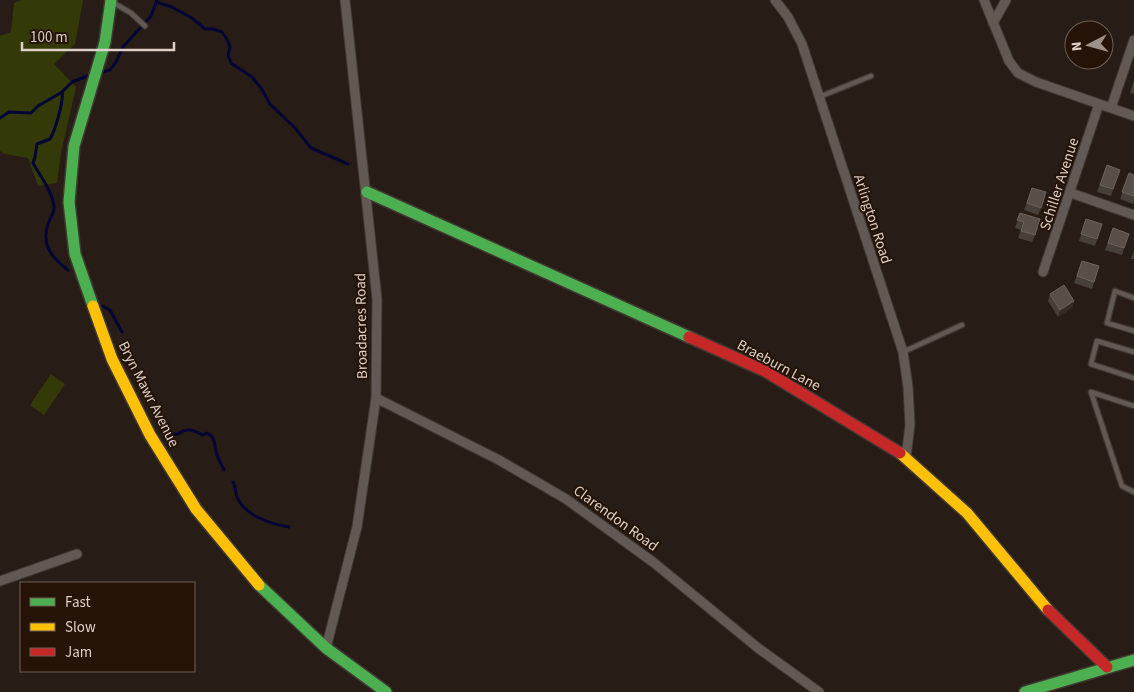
<svg xmlns="http://www.w3.org/2000/svg" width="1134" height="692" viewBox="0 0 1134 692" font-family="'Source Sans 3',sans-serif">
  <style>
    .green { fill: #343a07 }
    .lines { fill: none; stroke-linecap: round; stroke-linejoin: round }
    .stream { stroke: #040435; stroke-width: 3 }
    .lane-casing { stroke: #413833; stroke-width: 7 }
    .street-casing { stroke: #413833; stroke-width: 11 }
    .fast-casing { stroke: #413833; stroke-width: 14 }
    .slow-casing { stroke: #413833; stroke-width: 14 }
    .jam-casing { stroke: #413833; stroke-width: 14 }
    .lane { stroke: #625954; stroke-width: 4.5 }
    .street { stroke: #625954; stroke-width: 9 }
    .fast { stroke: #4caf50; stroke-width: 11 }
    .slow { stroke: #ffc107; stroke-width: 11 }
    .jam { stroke: #c62828; stroke-width: 11 }
    .wall { fill: #473f39 }
    .shaded-wall { fill: #342b24 }
    .building { fill: #574f48; stroke: #6c635c }
    .labels { text-anchor: middle; stroke-width: 4; stroke-linejoin: round; paint-order: stroke }
    .street-label { font-size: 15px; fill: #ddd0c8; stroke: #241306 }
  </style>
  <rect width="100%" height="100%" fill="#271d16"/>
  <!-- green -->
  <path class="green" d="M22 0H83L75 44 54 64 76 87 61 153 57 183 38 186 28 158 5 154 0 151V36L11 32 14 3Z
    M51 374 65 384 44 415 30 405Z"/>
  <g class="lines">
    <!-- stream -->
    <path class="stream" d="M156 2 172 7 192 18 205 29H213L222 32 227 39 230 47 228 55 231 63 252 77 261 88 270 104 295 128 311 148 348 164
      M99 73 110 70 116 62 123 47 151 16 157 0
      M62 92C64 101 55 131 50 139L37 144 35 157 33 163C40 176 52 191 54 206 55 213 50 217 48 224 41 245 52 258 68 270
      M0 118 9 112 31 113 38 106 62 92 72 82 93 74
      M103 306 110 310 122 332
      M167 431 172 434H178C187 427 193 430 203 435L207 433C217 438 214 447 217 455 219 460 222 465 224 470
      M233 482C236 487 235 491 237 497 245 516 271 524 289 527"/>
    <!-- lane casing -->
    <g class="lane-casing">
      <path id="lane" d="M112 2 131 13 145 26
        M819 97 871 76
        M1134 298 1115 291 1107 323 1134 331
        M903 352 962 325
        M1134 352 1097 341 1091 364 1134 378
        M1134 406 1091 392 1122 486 1134 492"/>
    </g>
    <!-- street casing -->
    <g class="street-casing">
      <path id="street" d="M775 0 788 17 802 44 903 352 908 387 910 425 906 457
        M984 0 1009 61 1018 73 1036 82 1134 116
        M993 23 1006 0
        M1111 108 1134 40
        M1071 193 1134 215
        M1043 272 1099 104
        M376 398 499 460 566 499 653 562 758 648 819 692
        M0 581 77 554
        M326 648 357 527 376 398 377 299 345 0"/>
    </g>
    <!-- fast casing -->
    <g class="fast-casing">
      <path id="fast" d="M367 192 689 337
        M93 306 75 254 69 202 74 146 105 42 111 0
        M259 585 326 648 386 692
        M1025 692 1134 660"/>
    </g>
    <!-- slow casing -->
    <g class="slow-casing">
      <path id="slow" d="M93 306 112 359 150 435 196 509 259 585
        M900 453 967 513 1048 610"/>
    </g>
    <!-- jam casing -->
    <g class="jam-casing">
      <path id="jam" d="M689 337 765 371 900 453
        M1048 610 1107 667"/>
    </g>
    <!-- lane -->
    <use href="#lane" class="lane"/>
    <!-- street -->
    <use href="#street" class="street"/>
    <!-- fast -->
    <use href="#fast" class="fast"/>
    <!-- slow -->
    <use href="#slow" class="slow"/>
    <!-- jam -->
    <use href="#jam" class="jam"/>
  </g>
  <!-- wall -->
  <path class="wall" d="M1134 80V94L1130 93Z
    M1107 165 1120 170 1111 196 1097 192Z
    M1129 173 1134 175V202L1133 204 1120 199Z
    M1032 188 1041 208 1038 215 1024 210Z
    M1020 213 1035 235 1032 242 1018 238 1021 230 1015 228Z
    M1086 219 1102 224 1095 246 1079 241Z
    M1113 228 1129 234 1122 255 1105 250Z
    M1134 250V259H1131Z
    M1082 261 1099 266 1092 289 1074 283Z
    M1050 294 1074 301 1072 308 1058 317 1048 301Z"/>
  <!-- shaded-wall -->
  <path class="shaded-wall" d="M1074 301 1072 308 1058 317 1060 310Z"/>
  <!-- building -->
  <path class="building" d="M1107 165 1120 170 1113 189 1100 185Z
    M1129 173 1134 175V196L1122 192Z
    M1032 188 1046 192 1041 208 1027 203Z
    M1020 213 1040 219 1035 235 1021 231 1024 222 1017 220Z
    M1086 219 1102 224 1097 239 1081 234Z
    M1113 228 1129 234 1124 248 1108 243Z
    M1082 261 1099 266 1094 282 1077 276Z
    M1064 285 1074 301 1060 310 1050 294Z"/>
  <g class="labels">
    <!-- street labels -->
    <g class="street-label">
      <text transform="translate(1059 184) rotate(-72)" y="5">Schiller Avenue</text>
      <text transform="translate(873 219) rotate(72)" y="5">Arlington Road</text>
      <text transform="translate(361 326) rotate(-91)" y="5">Broadacres Road</text>
      <text transform="translate(779 365) rotate(28)" y="5">Braeburn Lane</text>
      <text transform="translate(149 394) rotate(63)" y="5">Bryn Mawr Avenue</text>
      <text transform="translate(616 518) rotate(36)" y="5">Clarendon Road</text>
    </g>
  </g>
  <!-- legend -->
  <rect x="20" y="582" width="175" height="90" fill="#241306" stroke="#6e5f54"/>
  <rect x="30" y="598" width="25" height="8" fill="#4caf50" stroke="#6e5f54"/>
  <text x="65" y="607" font-size="15" fill="#ddd0c8">Fast</text>
  <rect x="30" y="623" width="25" height="8" fill="#ffc107" stroke="#6e5f54"/>
  <text x="65" y="632" font-size="15" fill="#ddd0c8">Slow</text>
  <rect x="30" y="648" width="25" height="8" fill="#c62828" stroke="#6e5f54"/>
  <text x="65" y="657" font-size="15" fill="#ddd0c8">Jam</text>
  <!-- north arrow -->
  <g transform="translate(1089 45) rotate(264)"><circle r="24" fill="#241306" stroke="#6e5f54"/>
  <path d="M0-4L9 19L0 12L-9 19Z" fill="#9d918a"/>
  <text y="-8" font-size="14" font-weight="bold" text-anchor="middle" fill="#ddd0c8">N</text>
  </g>
  <!-- scale -->
  <path d="M22 42v8h152v-8" fill="none" stroke="#ddd0c8" stroke-width="2.5"/>
  <text x="30" y="42" font-size="15" fill="#ddd0c8" stroke="#241306" stroke-width="4" paint-order="stroke">100 m</text>
</svg>
